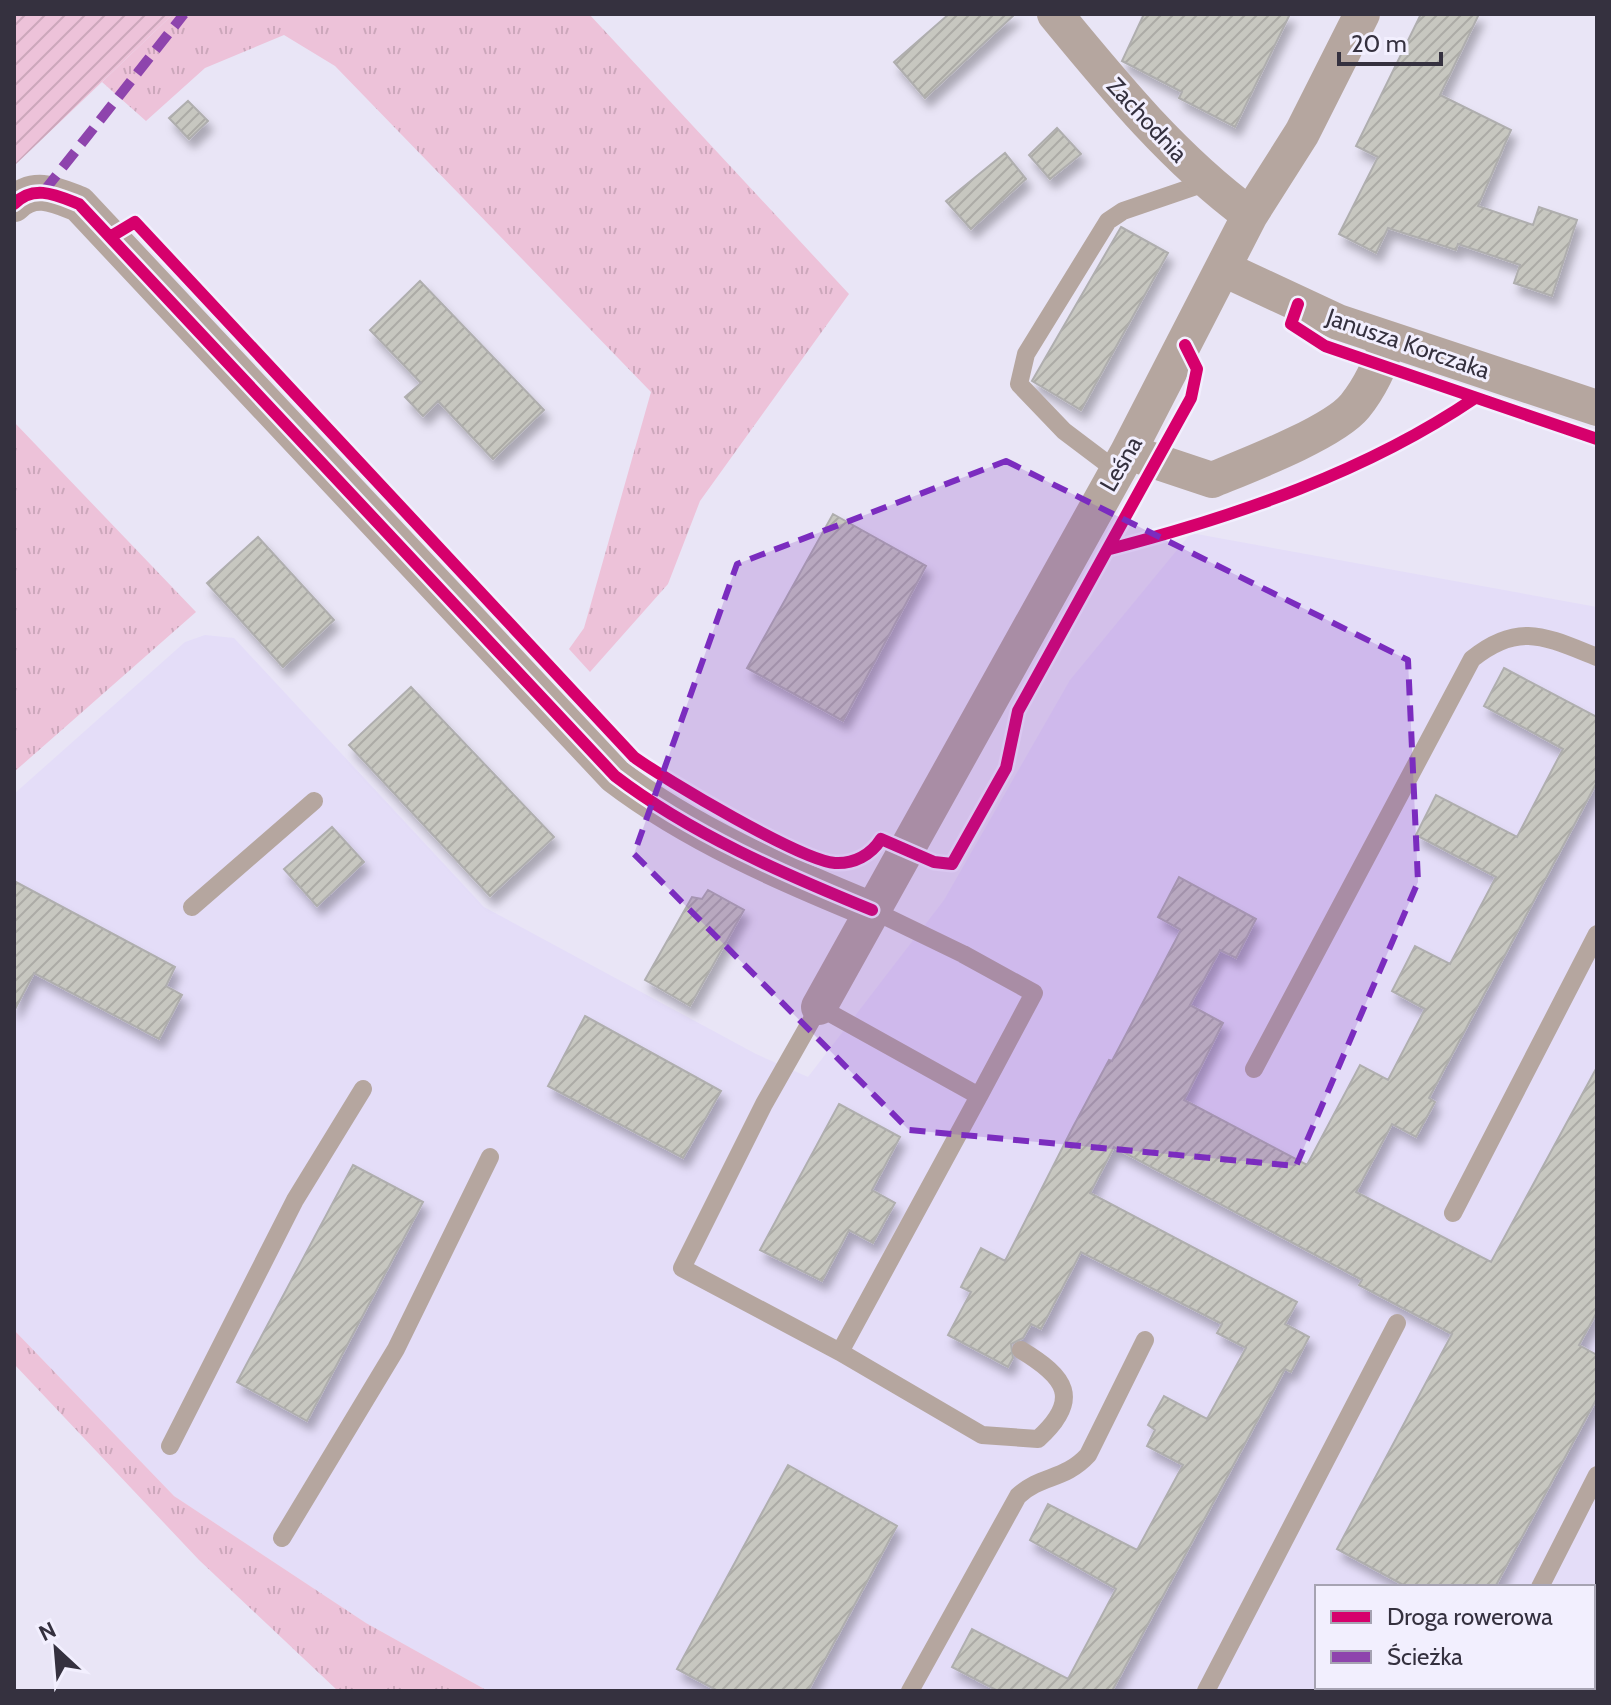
<svg xmlns="http://www.w3.org/2000/svg" width="1611" height="1705" viewBox="0 0 1611 1705" font-family="Cabin,sans-serif">
  <style>
    .built { fill: #e4ddf8; fill-rule: evenodd }
    .grass { fill: url(#grass-tufts) }
    .garden { fill: url(#garden-furrows) }
    .building { fill: url(#building-hatch); stroke: #afaeae; stroke-width: 2; filter: url(#shadow) }
    .lines { fill: none; stroke-linecap: round; stroke-linejoin: round }
    .lane { stroke: #b5a69f; stroke-width: 18 }
    .street { stroke: #b5a69f; stroke-width: 36 }
    .quiet { stroke: #8e44ad; stroke-width: 10; stroke-dasharray: 20 10; stroke-linecap: butt }
    .cycleway-casing { stroke: #f2effe; stroke-width: 17 }
    .cycleway { stroke: #d6006c; stroke-width: 12 }
    .marked { fill: #7b2cbf; fill-opacity: 0.2; stroke: #7b2cbf; stroke-width: 6; stroke-dasharray: 16 10; stroke-linejoin: round }
    .labels { text-anchor: middle; stroke-width: 6; stroke-linejoin: round; paint-order: stroke }
    .street-label { font-size: 24px; fill: #35313f; stroke: #f2effe }
  </style>
  <defs>
    <pattern id="grass-tufts" width="24" height="20" patternUnits="userSpaceOnUse" patternTransform="scale(2)"><rect width="24" height="20" fill="#edc2d9"/><path d="M3 7l-1-3M5 7V3M7 7l1-3M15 17l-1-3M17 17v-4M19 17l1-3" fill="none" stroke="#cca7bb"/></pattern>
    <pattern id="garden-furrows" width="10" height="10" patternUnits="userSpaceOnUse" patternTransform="scale(2)"><rect width="10" height="10" fill="#edc2d9"/><path d="M-1 1l2-2M0 10L10 0M9 11l2-2" fill="none" stroke="#cca7bb"/></pattern>
    <pattern id="building-hatch" width="6" height="6" patternUnits="userSpaceOnUse" patternTransform="scale(2)"><rect width="6" height="6" fill="#c7c7c0"/><path d="M-1 1l2-2M0 6l6-6M5 7l2-2" fill="none" stroke="#acaba6"/></pattern>
    <filter id="shadow"><feDropShadow dx="5" dy="9" stdDeviation="4" flood-color="#0004"/></filter>
  </defs>
  <rect width="100%" height="100%" fill="#e9e5f6"/>
  <!-- built -->
  <path class="built" d="M1191 533 1597 607V1691H488L366 1623 174 1496 14 1330V794L185 642 205 635 234 638 484 907 756 1054 808 1077 944 900 1070 680ZM1317 1587H1593V1687H1317Z"/>
  <!-- grass -->
  <path class="grass" d="M173 14H589L849 294 700 501 668 584 590 672 569 649 584 628 651 392 335 66 284 35 205 68 146 121 102 82Z
    M14 422 196 612 14 772Z
    M14 1330 174 1496 366 1623 488 1691H338L199 1560 14 1364Z"/>
  <!-- garden -->
  <path class="garden" d="M14 14H173L14 166Z"/>
  <!-- building -->
  <path class="building" d="M949 14H1015L925 98 894 62Z
    M1144 14H1290L1235 127 1179 98 1182 92 1122 61Z
    M1421 14H1479L1440 95 1511 130 1478 206 1533 225 1539 207 1577 220 1552 296 1514 283 1520 265 1458 244 1456 250 1388 228 1376 253 1339 234 1378 157 1356 146Z
    M188 101 208 121 189 139 169 118Z
    M1057 128 1081 154 1050 179 1029 155Z
    M1005 153 1026 179 971 229 946 201Z
    M1121 227 1168 253 1081 410 1032 381Z
    M420 281 544 410 493 459 438 401 423 416 405 397 421 383 370 330Z
    M833 514 926 566 843 721 747 668Z
    M258 537 334 620 283 667 207 583Z
    M1504 668 1597 717V782L1429 1098 1435 1102 1416 1137 1392 1124 1356 1192 1491 1262 1597 1067V1312L1579 1345 1597 1355V1398L1495 1587H1407L1337 1549 1452 1334 1359 1285 1362 1280 1114 1147 1090 1193 1297 1302 1285 1324 1309 1337 1291 1372 1285 1369 1112 1691H998L952 1667 972 1629 1068 1679 1116 1589 1030 1540 1048 1504 1137 1550 1183 1465 1147 1446 1155 1430 1148 1425 1164 1396 1207 1419 1246 1348 1217 1333 1222 1324 1081 1252 1041 1329 1031 1324 1023 1338 1011 1344 1013 1358 1008 1367 948 1335 971 1292 961 1287 981 1248 1005 1261 1073 1127 1109 1060 1112 1061 1181 930 1158 917 1179 877 1256 919 1236 958 1220 950 1190 1005 1223 1023 1184 1100 1307 1165 1360 1065 1388 1080 1425 1009 1392 991 1415 946 1450 964 1496 877 1416 835 1436 795 1517 837 1563 749 1484 706Z
    M411 687 554 837 490 896 349 745Z
    M332 827 364 862 317 906 284 869Z
    M14 881 175 967 166 986 182 995 159 1039 34 973 14 1011Z
    M708 890 744 910 690 1006 645 980 692 897 702 899Z
    M585 1016 721 1091 683 1158 548 1086Z
    M839 1104 900 1137 872 1190 895 1203 873 1243 849 1230 822 1281 760 1250Z
    M353 1165 423 1202 307 1421 237 1382Z
    M788 1465 897 1526 808 1691H718L677 1669Z"/>
  <g class="lines">
    <!-- lane -->
    <path class="lane" d="M1117 471 1064 431 1019 384 1026 354 1108 221 1123 211 1205 183
      M192 907 314 801
      M872 910 963 954 1034 993 979 1096 819 1007 764 1104 682 1268 840 1352 982 1435 1038 1439C1082 1399 1066 1377 1021 1350
      M1254 1069 1472 659C1519 621 1546 637 1597 657
      M1453 1213 1597 934
      M840 1352 979 1096
      M170 1446 295 1200 363 1089
      M282 1538 396 1349 490 1157
      M1540 1587 1597 1475
      M1593 1668 1597 1664
      M910 1691 1018 1496C1042 1474 1064 1481 1088 1455L1145 1340
      M1206 1691 1397 1323
      M1449 1691 1451 1687
      M1570 1691 1574 1687"/>
    <!-- street -->
    <path class="street" d="M1055 14C1115 87 1174 159 1250 215
      M14 204C34 184 56 195 79 204L615 776C691 834 784 874 872 910
      M1224 269 1338 322 1597 408
      M1128 452 1212 480C1246 466 1333 433 1355 406 1371 386 1381 364 1388 340
      M819 1007 1128 452 1250 215 1302 133 1362 14"/>
    <!-- quiet -->
    <path class="quiet" d="M44 191 184 14"/>
    <!-- cycleway casing -->
    <g class="cycleway-casing">
      <path id="cycleway" d="M14 204C34 184 56 195 79 204L615 776C691 834 784 874 872 910
        M110 237 135 222 634 757C666 780 800 860 835 863 854 864 871 855 881 839L934 862 952 864 1006 768 1018 711 1191 398 1197 369 1185 345
        M1298 304 1291 324 1325 346 1597 439
        M1110 549C1237 516 1366 472 1475 398"/>
    </g>
    <!-- cycleway -->
    <use href="#cycleway" class="cycleway"/>
  </g>
  <!-- marked area -->
  <path class="marked" d="M1006 461 1408 660 1418 882 1296 1166 909 1130 634 854 737 564Z"/>
  <g class="labels">
    <!-- street labels -->
    <g class="street-label">
      <text transform="translate(1147 120) rotate(47)" y="8">Zachodnia</text>
      <text transform="translate(1408 344) rotate(19)" y="8">Janusza Korczaka</text>
      <text transform="translate(1121 464) rotate(-60)" y="8">Leśna</text>
    </g>
  </g>
  <!-- border -->
  <rect width="1611" height="1705" fill="none" stroke="#35313f" stroke-width="32"/>
  <!-- legend -->
  <rect x="1315" y="1585" width="280" height="104" fill="#f2effe" stroke="#a6a3b2" stroke-width="2"/>
  <rect x="1331" y="1611" width="40" height="12" fill="#d6006c" stroke="#a6a3b2" stroke-width="2"/>
  <text x="1387" y="1625" font-size="24" fill="#35313f">Droga rowerowa</text>
  <rect x="1331" y="1651" width="40" height="12" fill="#8e44ad" stroke="#a6a3b2" stroke-width="2"/>
  <text x="1387" y="1665" font-size="24" fill="#35313f">Ścieżka</text>
  <!-- north arrow -->
  <g transform="translate(56 1649) rotate(334)" stroke="#f2effe" stroke-width="6" paint-order="stroke">
  <path d="M0-6L14 30L0 20L-14 30Z" fill="#35313f"/>
  <text y="-12" font-size="22" font-weight="bold" text-anchor="middle" fill="#35313f">N</text>
  </g>
  <!-- scale -->
  <path d="M1339 52v12h102v-12" fill="none" stroke="#35313f" stroke-width="4"/>
  <text x="1351" y="52" font-size="24" fill="#35313f" stroke="#f2effe" stroke-width="6" paint-order="stroke">20 m</text>
</svg>
